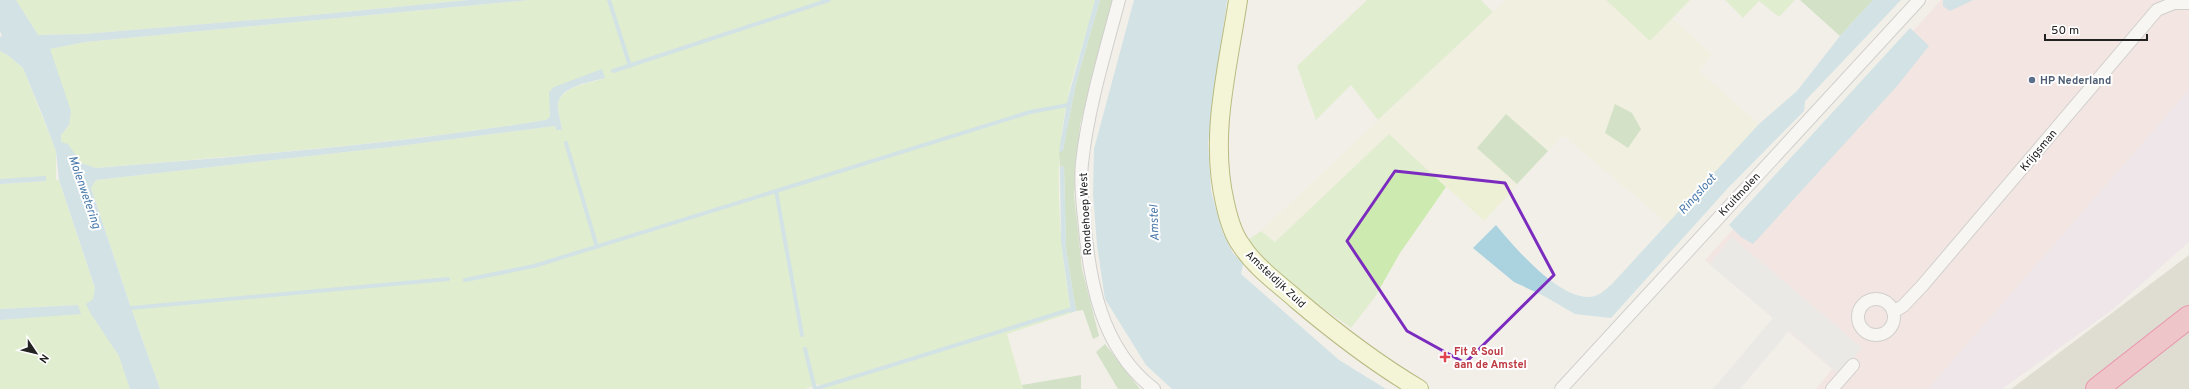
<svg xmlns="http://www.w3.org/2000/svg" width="2189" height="389" viewBox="0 0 2189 389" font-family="Overpass,sans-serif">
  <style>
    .commercial { fill: #f2dad9 }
    .industrial { fill: #ebdbe8 }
    .construction { fill: #c7c7b4 }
    .farmland { fill: #eef0d5 }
    .grass { fill: #cdebb0 }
    .forest { fill: #add19e }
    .parking { fill: #e2e2e2 }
    .water { fill: #aad3df }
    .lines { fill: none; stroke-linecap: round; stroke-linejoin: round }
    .stream { stroke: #aad3df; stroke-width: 4 }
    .street-casing { stroke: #a9a9a9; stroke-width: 14 }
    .secondary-casing { stroke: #707d05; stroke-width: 20 }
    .highway-casing { stroke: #dc2a67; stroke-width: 24 }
    .street { stroke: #fff; stroke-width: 12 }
    .secondary { stroke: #f7fabf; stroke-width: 18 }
    .highway { stroke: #e892a2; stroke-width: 22 }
    .marked { fill: none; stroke: #7b2cbf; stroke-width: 3; stroke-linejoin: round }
    .service-dot { fill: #5c6f8a; stroke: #fff; stroke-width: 1.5 }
    .health-dot { fill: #e0444e; stroke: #fff; stroke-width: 1.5 }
    .labels { text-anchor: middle; stroke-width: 4; stroke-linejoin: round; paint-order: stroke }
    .service-label { font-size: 11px; font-weight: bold; fill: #4e5e75; stroke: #fff; text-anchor: start }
    .street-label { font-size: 11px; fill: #222; stroke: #fff }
    .health-label { font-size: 11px; font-weight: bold; fill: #be3a42; stroke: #fff; text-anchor: start }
    .water-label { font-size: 12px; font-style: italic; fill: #4a7aab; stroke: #fff }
  </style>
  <rect width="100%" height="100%" fill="#f2efe9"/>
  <!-- commercial -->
  <path class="commercial" d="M1941 0H2189V90L1928 389H1816L1832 369 1705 260Z"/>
  <!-- industrial -->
  <path class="industrial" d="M2189 90V242L2111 311 2002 389H1928Z"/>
  <!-- construction -->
  <path class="construction" d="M2189 255V389H2011Z"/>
  <!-- farmland -->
  <path class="farmland" d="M1506 0H1606L1650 41 1672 18 1712 54 1699 71 1759 124 1668 224 1563 135 1484 221 1389 134 1275 242 1261 231Z"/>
  <!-- grass -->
  <path class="grass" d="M16 0H468L313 15 84 34 38 35Z
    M529 0H1095C1087 34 1074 68 1067 102 1052 171 1060 245 1071 313L1007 334 1023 389H818L819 384 805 389H160L131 308 91 188 96 180 399 146 555 126 556 130H562C561 122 558 112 558 105 560 86 591 83 605 78L554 87 550 106V117L546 120C397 144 246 155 96 168L84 166 61 142V135L69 125 50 49 85 42Z
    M1367 0H1481L1493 12 1378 120 1351 85 1316 120 1297 66Z
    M1606 0H1690L1650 41Z
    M1725 0H1795L1779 17 1759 1 1743 18Z
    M0 51 9 56 23 68 56 151V180H59L95 288C90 313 110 334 120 356 124 367 127 378 130 389H0V320L80 313 77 305 0 309V184L46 181V177L0 179Z
    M1389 134 1446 187 1400 253 1375 297 1351 328 1285 281 1255 251 1248 240 1261 231 1275 242Z"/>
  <!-- forest -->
  <path class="forest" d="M1100 0H1113L1080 125 1074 195 1082 269 1099 336 1093 339 1083 310 1076 311 1066 249 1064 166 1060 167 1059 152 1063 150 1076 83Z
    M1800 0H1873L1840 36Z
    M1615 104 1632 113 1641 129 1628 148 1605 133Z
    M1506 114 1548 151 1517 184 1477 148Z
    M1105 344 1140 389H1118L1096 352Z
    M1081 375V389H1023L1022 385Z"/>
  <!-- parking -->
  <path class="parking" d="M1732 237 1862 348 1839 374 1789 331 1740 389H1713L1773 318 1709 264Z"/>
  <!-- water -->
  <path class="water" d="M0 0H16L38 35 84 34 313 15 468 0H529L85 42 50 49 71 111 69 125 61 135V142L68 144 81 163 96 168C245 156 399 144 546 120L550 117 549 92 554 87 602 69 605 78C591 82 559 86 558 105 558 113 561 122 562 130H556L555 126 399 146 96 180 91 188 131 308 160 389H130L119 356 91 314 86 304 93 299 95 288 59 180 56 151 42 114 23 68 9 56 0 51V37L2 36 0 31Z
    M1095 0H1100L1076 83 1063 151 1059 152 1067 102Z
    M1134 0H1227L1208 143 1211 191 1222 231 1233 253 1243 264 1241 274 1339 360 1386 389H1172L1146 365 1105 299 1097 245 1093 194 1094 149Z
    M1873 0H1901L1805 101 1804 111 1727 189 1611 318 1575 314 1544 296 1514 282 1473 248 1496 225C1515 248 1557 297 1588 297 1598 297 1604 291 1612 284L1759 124 1797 91 1840 36Z
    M1943 0H1973L1950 11 1943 6Z
    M1910 28 1929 46 1897 86 1753 244 1741 237 1729 225Z
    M1064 166 1066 249 1076 311 1071 313 1061 242 1060 167Z
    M46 176V181L0 184V179Z
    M78 305 81 314 0 320V309Z"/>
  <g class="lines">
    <!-- stream -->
    <path class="stream" d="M609 0 630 66
      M613 71 829 0
      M566 143 597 247
      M465 280 534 266 776 191
      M131 308 448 279
      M802 335 776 191 1030 112 1068 105
      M805 349 815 389
      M815 389 1072 309"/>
    <!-- street casing -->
    <g class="street-casing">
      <path id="street" d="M1119 0C1105 53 1088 108 1082 163 1080 181 1082 200 1084 218 1089 280 1101 349 1154 389
        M1858 317a18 18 0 1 1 36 0a18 18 0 1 1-36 0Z
        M1893 312 1903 306 1922 286 2157 10 2174 3H2189
        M1561 389 1919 0
        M1832 389 1853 365"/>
    </g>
    <!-- secondary casing -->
    <g class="secondary-casing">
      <path id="secondary" d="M1238 0C1228 68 1209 135 1225 203 1228 217 1232 233 1241 245 1255 267 1278 283 1297 300 1336 333 1375 363 1419 389"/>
    </g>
    <!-- highway casing -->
    <g class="highway-casing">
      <path id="highway" d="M2097 389 2189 317"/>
    </g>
    <!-- street -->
    <use href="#street" class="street"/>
    <!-- secondary -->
    <use href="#secondary" class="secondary"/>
    <!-- highway -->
    <use href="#highway" class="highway"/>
  </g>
  <!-- marked area -->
  <path d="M0 0H2189V389H0ZM1395 171 1505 183 1554 275 1465 363 1407 331 1347 241Z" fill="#f2efe9" fill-opacity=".55" fill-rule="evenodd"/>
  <path class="marked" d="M1395 171 1505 183 1554 275 1465 363 1407 331 1347 241Z"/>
  <!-- markers -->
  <circle class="service-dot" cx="2032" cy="80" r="4"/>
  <path class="health-dot" d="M1443 351h4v4h4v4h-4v4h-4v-4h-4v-4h4z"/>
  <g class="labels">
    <!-- service labels -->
    <g class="service-label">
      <text x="2040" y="84">HP Nederland</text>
    </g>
    <!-- street labels -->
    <g class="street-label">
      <text transform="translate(2038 150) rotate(-50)" y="4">Krijgsman</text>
      <text transform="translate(1739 194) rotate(-47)" y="4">Kruitmolen</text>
      <text transform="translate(1085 214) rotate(-93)" y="4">Rondehoep West</text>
      <text transform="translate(1276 279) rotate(43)" y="4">Amsteldijk Zuid</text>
    </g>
    <!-- health labels -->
    <g class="health-label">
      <text x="1454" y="355">Fit &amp; Soul<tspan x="1454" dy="13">aan de Amstel</tspan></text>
    </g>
    <!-- water labels -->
    <g class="water-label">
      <text transform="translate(85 192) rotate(71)" y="4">Molenwetering</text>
      <text transform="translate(1697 194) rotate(-48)" y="4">Ringsloot</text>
      <text transform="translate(1154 223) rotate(-92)" y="4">Amstel</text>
    </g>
  </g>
  <!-- north arrow -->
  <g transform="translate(36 353) rotate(125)" stroke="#ffffff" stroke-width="3" paint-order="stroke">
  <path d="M0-3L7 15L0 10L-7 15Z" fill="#222222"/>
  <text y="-6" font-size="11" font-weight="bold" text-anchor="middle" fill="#222222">N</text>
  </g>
  <!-- scale -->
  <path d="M2045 34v6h102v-6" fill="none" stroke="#222222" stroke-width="2"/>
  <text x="2051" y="34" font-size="12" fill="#222222" stroke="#ffffff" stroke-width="3" paint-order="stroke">50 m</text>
</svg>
